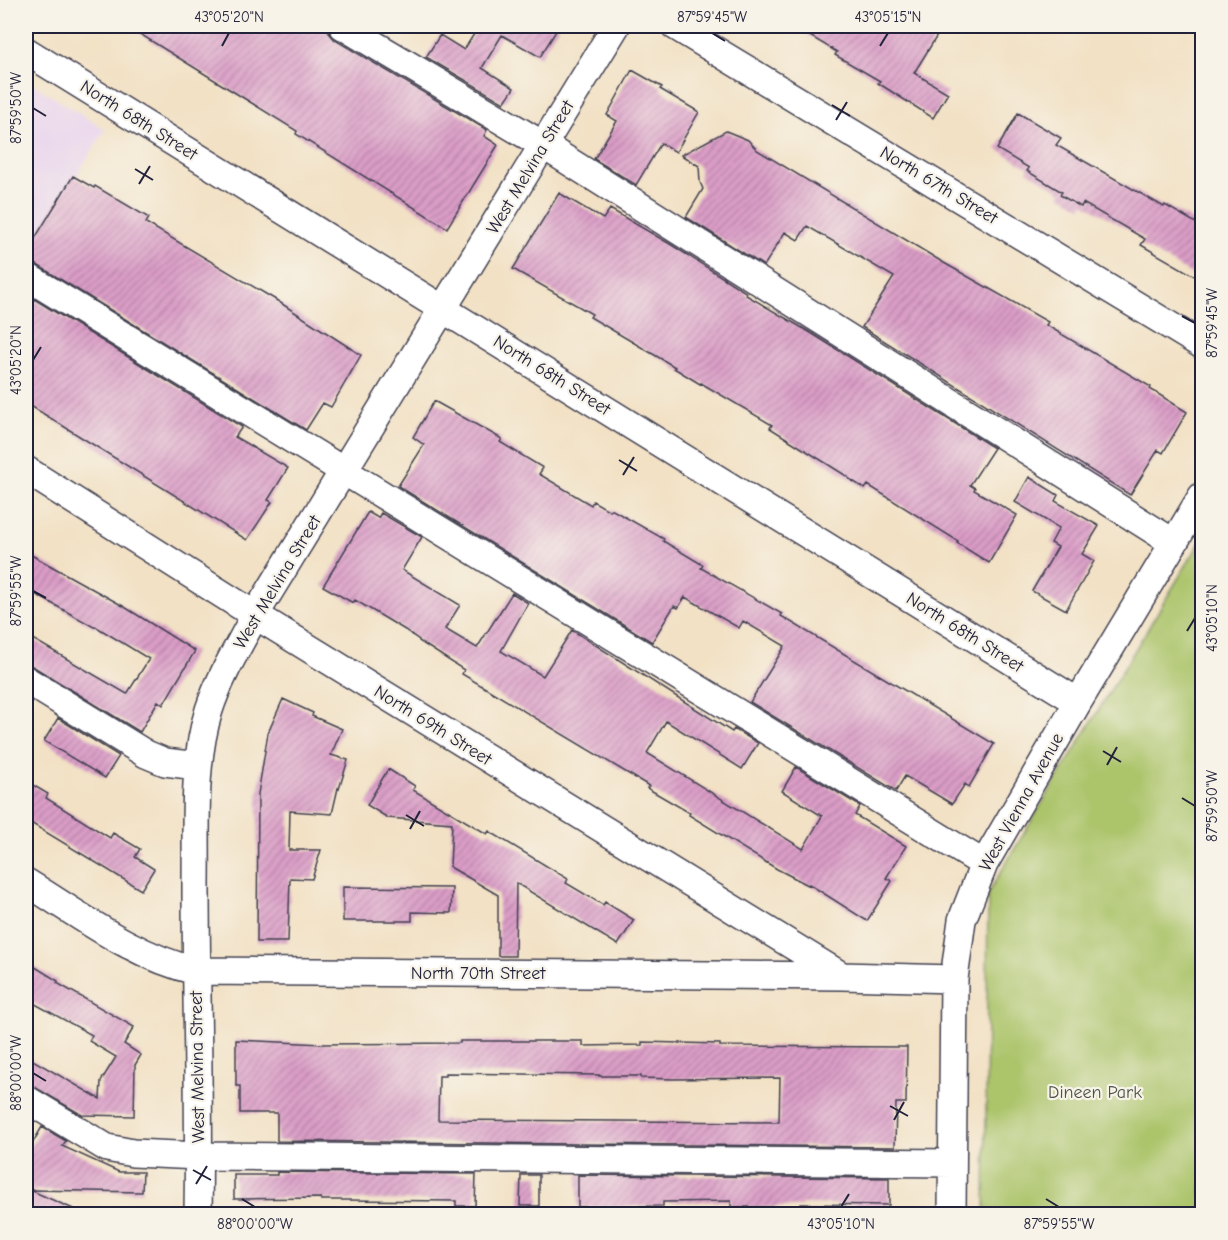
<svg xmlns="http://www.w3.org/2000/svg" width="1228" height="1240" viewBox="0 0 1228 1240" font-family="'Comic Neue',sans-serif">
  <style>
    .built { fill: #e8d2ee }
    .green { fill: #acc46a; stroke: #677352; stroke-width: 1.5 }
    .building { fill: url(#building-hatch); fill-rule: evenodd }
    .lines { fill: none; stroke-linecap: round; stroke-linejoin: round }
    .minor-casing { stroke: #413f50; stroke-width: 30 }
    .minor { stroke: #fff; stroke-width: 27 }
    .ticks { fill: none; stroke: #22223b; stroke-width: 2 }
    .labels { text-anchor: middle; stroke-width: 4.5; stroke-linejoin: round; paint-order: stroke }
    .street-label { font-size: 18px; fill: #22223b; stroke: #f7f3e8 }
    .park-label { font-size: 18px; fill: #4b5349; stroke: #f7f3e8 }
    .neatline { fill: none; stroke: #22223b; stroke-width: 2 }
    .ticks-label { font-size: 15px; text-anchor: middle; fill: #22223b }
  </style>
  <defs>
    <pattern id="building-hatch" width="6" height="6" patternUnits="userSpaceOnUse" patternTransform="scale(1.5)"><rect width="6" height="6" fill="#db9dc7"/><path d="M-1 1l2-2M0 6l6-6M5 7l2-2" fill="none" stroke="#b180a3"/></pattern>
  </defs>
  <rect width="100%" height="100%" fill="#f7f3e8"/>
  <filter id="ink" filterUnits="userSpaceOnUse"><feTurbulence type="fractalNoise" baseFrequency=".0167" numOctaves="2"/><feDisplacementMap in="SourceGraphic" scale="12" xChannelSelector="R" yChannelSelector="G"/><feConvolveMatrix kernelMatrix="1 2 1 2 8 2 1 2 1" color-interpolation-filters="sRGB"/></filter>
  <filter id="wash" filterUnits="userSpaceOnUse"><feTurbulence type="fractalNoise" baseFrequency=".008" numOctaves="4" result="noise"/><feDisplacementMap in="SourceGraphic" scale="24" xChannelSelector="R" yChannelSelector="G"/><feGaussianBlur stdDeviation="1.35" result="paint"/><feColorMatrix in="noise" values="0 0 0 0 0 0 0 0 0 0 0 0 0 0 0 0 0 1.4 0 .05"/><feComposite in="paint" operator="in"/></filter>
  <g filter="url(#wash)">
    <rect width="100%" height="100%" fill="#f2e1c5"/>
    <!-- built -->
    <path class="built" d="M26 80 105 130 27 256H26Z"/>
    <!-- green -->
    <path class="green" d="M1202 539V1214H985L988 893Z"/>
    <g id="blocks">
      <!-- building -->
      <path class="building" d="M127 26H327L329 33 335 40 487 130 484 136 498 145 447 228 296 134 297 131Z
        M479 26H559L540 57 502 35 482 68 514 88 504 103 426 57 440 35 464 50Z
        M793 26H943L914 73 948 93 933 118 878 83 880 81 835 55 837 52Z
        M632 70 662 87 660 89 699 112 676 152 661 143 636 185 594 159 617 121 607 115Z
        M1018 113 1061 138 1056 145 1164 207 1165 205 1203 227V281L1141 245 1145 239 1083 203 1081 207 1060 195 1062 192 1027 171 1029 168 997 149Z
        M726 131 748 140 757 150 944 263 1048 322 1046 325 1151 387 1150 389 1187 412 1163 453 1158 450 1130 495 862 327 894 277 807 226 798 240 785 232 764 266 686 217 703 189 700 182 699 166 681 155Z
        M73 176 94 188 95 186 149 218 146 223 276 300 361 355 331 407 323 403 306 430 34 263 26 260V253Z
        M559 193 603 219 610 209 670 244 747 293 746 295 811 333 994 448 970 485 975 488 974 490 1017 515 989 563 957 543 958 541 868 485 865 489 848 478V477L770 428 772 425 701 383 700 384 674 368 675 367 590 317 592 314 513 269Z
        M26 294 242 427 235 437 288 468 268 500 272 502 247 540 26 403Z
        M434 401 502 439 500 442 543 468 539 474 591 505 593 501 610 511 611 509 664 539 663 541 703 565 701 568 782 614 781 616 994 744 969 787 965 784 952 804 905 776 896 791 750 702 785 646 743 621 739 628 685 597 678 608 674 606 652 642 398 486 424 445 413 437Z
        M1029 477 1058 495 1055 501 1099 526 1082 554 1094 561 1066 610 1032 591 1058 547 1051 543 1059 528 1015 502Z
        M368 512 378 518 381 513 422 537 402 570 460 605 445 629 477 648 512 593 528 603 501 651 543 676 572 630 732 732 734 729 758 743 742 769 666 721 647 753 803 849 822 816 782 791 796 767 860 806 855 815 906 846 886 878 892 881 867 921 809 884 808 885 777 869 689 815 690 813 647 788 649 786 462 674 464 670 419 641V640L405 630 355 600 353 603 323 586Z
        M26 552 123 606 195 651 163 705 158 701 140 732 34 667 26 663V635L127 694 149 659 95 626 94 627 26 589Z
        M283 699 313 713 312 716 342 729 331 755 348 760 339 789 338 788 332 814 290 811 289 850H321L312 879 290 878 288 942H257L258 794 268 733Z
        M58 718 119 756 105 778 44 741Z
        M388 769 415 786 413 790 487 834 489 831 568 879 566 883 603 905 605 902 634 920 618 945 516 883 515 956H498V895L450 867 452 823 388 818 367 805Z
        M26 781 48 794 46 798 110 838 113 833 140 849 135 857 154 869 141 890 31 823 26 832Z
        M343 887 452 888 451 913 412 912V921H343Z
        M32 965 58 981 57 983 134 1027 124 1044 141 1055 135 1065 134 1116 82 1115 26 1082V1056L100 1099 101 1081 116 1057 89 1041 92 1035 26 999V975Z
        M236 1040 323 1044 460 1043V1041H583V1046L642 1045V1042L720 1044V1046L907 1047 906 1103H896L895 1147 277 1141V1113H240V1086H236ZM445 1073 599 1075V1076H641V1078L673 1079 780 1078 779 1122 438 1120 439 1076H445Z
        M42 1127 66 1141 62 1146 119 1172H143L142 1192 30 1190 87 1215H26V1154Z
        M277 1172 476 1174 475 1206H456V1201L342 1200H321V1198L234 1199V1175H277Z
        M521 1175H539V1206H520Z
        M578 1175 889 1178V1205L801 1204V1207H731V1201L663 1202V1206L578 1207Z"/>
    </g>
  </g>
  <g filter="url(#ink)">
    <use href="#blocks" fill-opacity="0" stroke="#413f50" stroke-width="1.5"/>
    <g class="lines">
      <!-- minor casing -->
      <g class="minor-casing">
        <path id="minor" d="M343 26 543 145 1174 543
          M675 26 1202 345
          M26 51 1078 702
          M26 276 984 864
          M26 470 255 615 842 976
          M26 680 146 754 165 762 197 766
          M26 882C80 915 133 956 196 971L842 976 954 979
          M26 1099 107 1148 133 1153 199 1156 952 1163
          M198 1214C200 1104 196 993 196 882 197 824 192 765 209 710 220 676 239 646 255 615L616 26
          M952 1214 954 979 962 920 984 864 1078 702 1202 496"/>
      </g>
      <!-- minor -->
      <use href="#minor" class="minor"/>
    </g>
  </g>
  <!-- ticks -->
  <path class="ticks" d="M712 33 725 41M222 46 229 33M880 46 888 33M832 105 850 116M33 108 46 116M836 120 847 102M135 169 153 180M139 184 150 166M1182 316 1195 323M33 360 41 347M619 460 637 471M623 475 634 457M33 591 46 598M1187 631 1195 618M1103 751 1121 762M1107 765 1117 747M1182 798 1195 806M406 815 424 826M410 829 420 811M33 1073 46 1081M890 1106 908 1116M894 1120 904 1102M193 1170 211 1180M196 1184 207 1166M242 1199 255 1207M1046 1199 1059 1207M841 1207 849 1194"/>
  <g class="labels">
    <!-- street labels -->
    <g class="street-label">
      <text transform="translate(139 120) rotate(32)" y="6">North 68th Street</text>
      <text transform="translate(530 167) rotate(-59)" y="6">West Melvina Street</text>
      <text transform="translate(939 185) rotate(31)" y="6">North 67th Street</text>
      <text transform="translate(552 375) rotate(32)" y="6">North 68th Street</text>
      <text transform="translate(277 582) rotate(-59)" y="6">West Melvina Street</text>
      <text transform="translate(965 632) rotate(32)" y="6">North 68th Street</text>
      <text transform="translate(433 725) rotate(32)" y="6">North 69th Street</text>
      <text transform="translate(1021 802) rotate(-61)" y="6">West Vienna Avenue</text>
      <text x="478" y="979">North 70th Street</text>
      <text transform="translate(197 1067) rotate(-91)" y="6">West Melvina Street</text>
    </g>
    <!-- park labels -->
    <g class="park-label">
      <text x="1095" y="1098">Dineen Park</text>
    </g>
  </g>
  <!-- margin -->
  <rect width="1228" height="1240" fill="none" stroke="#f7f3e8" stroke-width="66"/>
  <rect x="33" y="33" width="1162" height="1174" class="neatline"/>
  <g class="ticks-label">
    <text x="229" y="22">43°05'20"N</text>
    <text x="712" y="22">87°59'45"W</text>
    <text x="888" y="22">43°05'15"N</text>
    <text transform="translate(16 108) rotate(-90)" y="5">87°59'50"W</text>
    <text transform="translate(1212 323) rotate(-90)" y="5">87°59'45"W</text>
    <text transform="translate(16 360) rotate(-90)" y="5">43°05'20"N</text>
    <text transform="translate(16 591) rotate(-90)" y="5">87°59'55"W</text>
    <text transform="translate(1212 618) rotate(-90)" y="5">43°05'10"N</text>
    <text transform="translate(1212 806) rotate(-90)" y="5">87°59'50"W</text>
    <text transform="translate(16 1073) rotate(-90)" y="5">88°00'00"W</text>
    <text x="255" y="1229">88°00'00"W</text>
    <text x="841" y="1229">43°05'10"N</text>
    <text x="1059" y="1229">87°59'55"W</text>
  </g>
</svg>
